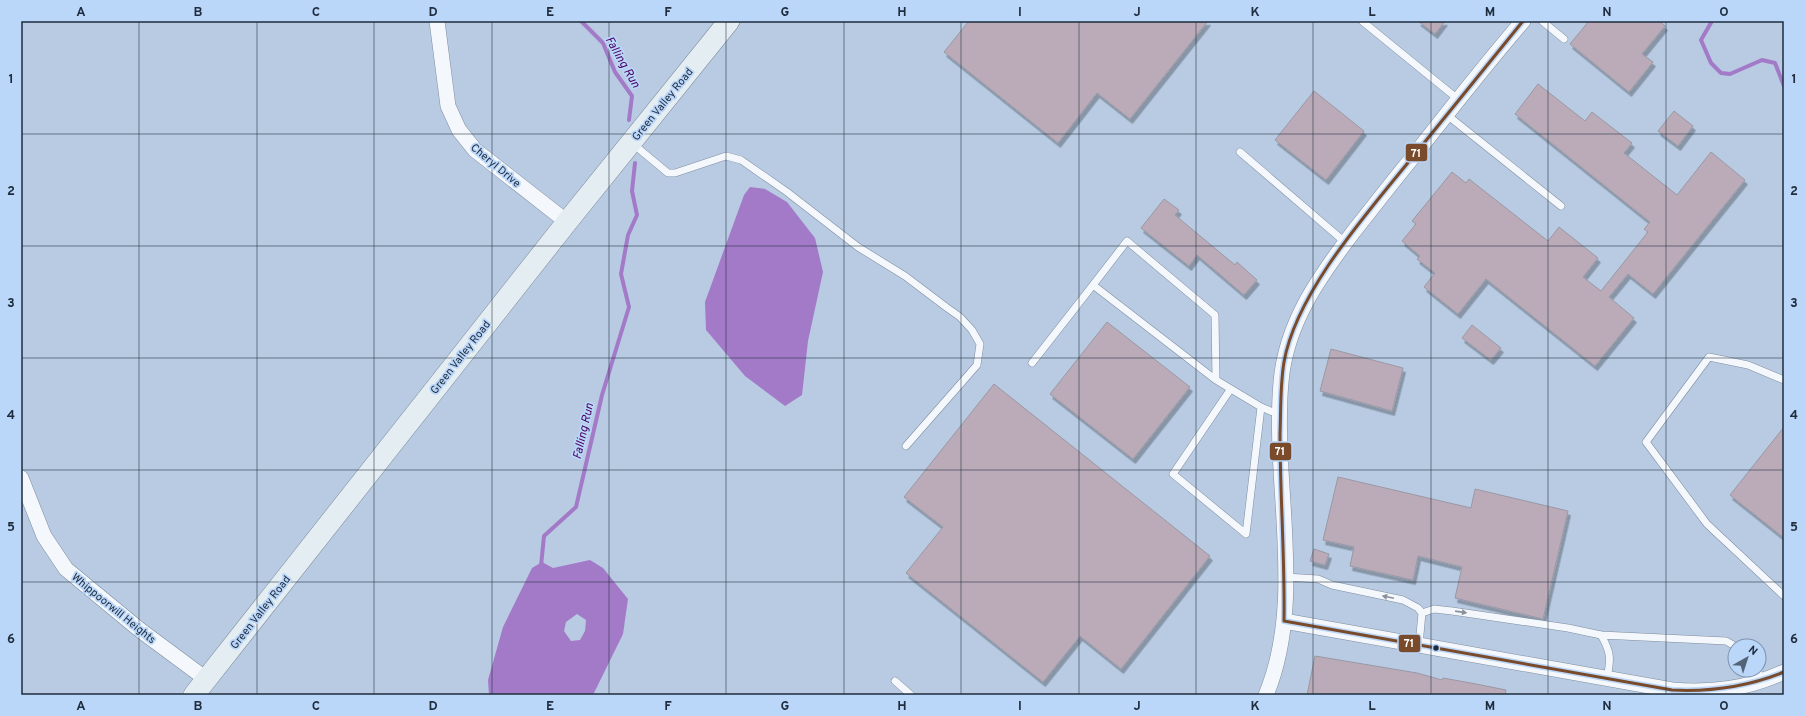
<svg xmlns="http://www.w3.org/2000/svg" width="1805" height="716" viewBox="0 0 1805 716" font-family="Overpass,sans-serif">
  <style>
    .water { fill: #a37ac7; fill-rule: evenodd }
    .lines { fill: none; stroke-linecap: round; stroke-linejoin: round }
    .stream { stroke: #a37ac7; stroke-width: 4 }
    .building { fill: #bbabb9; stroke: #9a98a4; filter: url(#shadow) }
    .lane-casing { stroke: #7e8d9f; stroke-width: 8 }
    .street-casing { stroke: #7e8d9f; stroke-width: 16 }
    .secondary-casing { stroke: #7e8d9f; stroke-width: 22 }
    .lane { stroke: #f4f7fb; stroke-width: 7 }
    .street { stroke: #f4f7fb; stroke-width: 15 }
    .secondary { stroke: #e4edf1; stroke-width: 21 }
    .bus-1-casing { stroke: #bad6f9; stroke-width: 6 }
    .bus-1 { stroke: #7a4b2a; stroke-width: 3 }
    .oneway { fill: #89929c }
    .grid { fill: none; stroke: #1e2c3d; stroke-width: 1; stroke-opacity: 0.55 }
    .bus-dot { fill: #1e2c3d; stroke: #bad6f9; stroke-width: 1.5 }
    .labels { text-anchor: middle; stroke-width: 3.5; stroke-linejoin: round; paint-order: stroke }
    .street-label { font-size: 11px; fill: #1e2c3d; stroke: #bad6f9 }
    .water-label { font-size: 12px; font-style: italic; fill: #490063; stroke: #bad6f9 }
    .line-badge { stroke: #bad6f9; stroke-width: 1.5 }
    .badge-label { font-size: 11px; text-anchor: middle; font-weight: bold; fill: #fff }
    .neatline { fill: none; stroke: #1e2c3d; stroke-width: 1.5 }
    .grid-label { font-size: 13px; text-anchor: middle; font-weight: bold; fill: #1e2c3d }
  </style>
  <defs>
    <filter id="shadow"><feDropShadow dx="2.5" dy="4.5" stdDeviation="0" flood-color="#0004"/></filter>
  </defs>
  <rect width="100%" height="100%" fill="#b8cbe3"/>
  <!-- water -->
  <path class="water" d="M750 187 765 189 787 202 815 238 823 272 808 341 802 395 785 406 745 376 706 330 705 302 744 195Z
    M590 560 603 568 628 599 623 634 593 695H489L488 680 503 627 532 568 542 562 553 568ZM577 614 586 620 585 631 580 640 571 641 564 631 566 622Z"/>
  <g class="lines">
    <!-- stream -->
    <path class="stream" d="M581 21 603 43 615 72 632 96 629 120
      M1712 21 1701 40 1711 63 1721 73 1730 74 1762 60 1775 63 1784 86
      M541 566 544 536 576 507 602 395 629 307 621 274 628 235 637 215 632 191 635 163"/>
  </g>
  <!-- building -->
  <path class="building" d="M969 21H1208L1130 119 1097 93 1058 143 944 52Z
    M1418 21H1445L1435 34Z
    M1589 21H1659L1665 26 1642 54 1653 62 1629 92 1570 44Z
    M1538 84 1585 121 1592 112 1632 143 1624 153 1677 195 1711 152 1745 180 1653 294 1628 274 1609 297 1634 318 1595 366 1486 279 1458 314 1424 287 1435 273 1417 259 1420 256 1402 241 1416 224 1412 221 1452 172 1466 183 1469 179 1548 241 1559 227 1598 258 1583 277 1601 291 1648 232 1644 229 1650 222 1515 114Z
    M1314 91 1364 131 1326 180 1275 140Z
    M1674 111 1693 126 1678 146 1658 131Z
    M1164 199 1179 210 1175 215 1235 265 1237 262 1257 280 1244 295 1197 255 1189 266 1141 228Z
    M1107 322 1190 387 1133 459 1050 394Z
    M1472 325 1501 348 1491 360 1462 338Z
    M1331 349 1403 368 1392 411 1320 391Z
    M994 384 1210 556 1121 669 1080 636 1043 682 906 573 943 527 904 497Z
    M1784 427V538L1730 495Z
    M1338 477 1471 508 1475 489 1568 511 1543 619 1455 598 1462 567 1418 556 1413 580 1350 566 1354 547 1323 540Z
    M1314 549 1329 554 1325 565 1310 561Z
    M1315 656 1417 673 1442 680 1443 678 1471 683 1506 690 1505 695H1307Z"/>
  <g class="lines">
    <!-- lane casing -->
    <g class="lane-casing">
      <path id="lane" d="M1362 21 1459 100
        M1542 21 1564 39
        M1447 115 1561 206
        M633 144 668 173H675L726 156 741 160 787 192 858 247 905 276 946 307 960 317 972 330 980 344 977 365 906 446
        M1240 152 1346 243
        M1032 363 1093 285
        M1216 380 1093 285 1127 241 1215 315 1216 380 1261 407 1280 415
        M1784 380 1748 365 1709 357 1646 442 1707 524 1784 596
        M1230 390 1173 474 1246 534 1261 407
        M1285 577 1318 579 1332 585 1403 600 1418 608 1422 613 1419 645
        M1422 613 1434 609 1452 611 1568 628 1601 635 1726 641 1735 646
        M1601 635C1611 652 1611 659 1607 678
        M1757 670 1762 681
        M895 681 911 695"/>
    </g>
    <!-- street casing -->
    <g class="street-casing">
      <path id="street" d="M437 21 448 106 459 130 475 150 567 222
        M21 478 44 536 66 569 140 630 206 679
        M1284 621 1672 690C1712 693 1747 689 1784 672
        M1266 695C1306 599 1272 484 1281 382 1286 323 1319 277 1354 231 1374 206 1393 181 1413 157 1449 111 1485 65 1523 21"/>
    </g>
    <!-- secondary casing -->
    <g class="secondary-casing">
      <path id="secondary" d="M194 695 567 222 729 21"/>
    </g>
    <!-- lane -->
    <use href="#lane" class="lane"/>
    <!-- street -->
    <use href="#street" class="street"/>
    <!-- secondary -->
    <use href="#secondary" class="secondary"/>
    <!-- bus-1 casing -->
    <g class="bus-1-casing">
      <path id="bus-1" d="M1284 621C1285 558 1280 496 1280 434 1281 410 1280 386 1284 362 1296 293 1367 213 1411 159 1448 113 1486 67 1523 21
        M1284 621 1672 690C1712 692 1747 687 1784 672"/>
    </g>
    <!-- bus-1 -->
    <use href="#bus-1" class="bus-1"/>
  </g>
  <!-- one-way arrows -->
  <defs><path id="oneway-solid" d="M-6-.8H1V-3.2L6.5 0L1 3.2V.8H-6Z"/></defs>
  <g class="oneway">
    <use href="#oneway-solid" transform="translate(1388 597) rotate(-168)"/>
    <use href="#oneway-solid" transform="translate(1461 612) rotate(8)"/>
  </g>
  <!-- grid -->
  <path class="grid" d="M139 21V695M257 21V695M374 21V695M492 21V695M609 21V695M726 21V695M844 21V695M961 21V695M1079 21V695M1196 21V695M1313 21V695M1431 21V695M1548 21V695M1666 21V695M21 134H1784M21 246H1784M21 358H1784M21 470H1784M21 582H1784"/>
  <!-- markers -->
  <circle class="bus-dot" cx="1436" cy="648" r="3.5"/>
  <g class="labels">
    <!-- street labels -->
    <g class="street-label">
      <text transform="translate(662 104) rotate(-51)" y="4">Green Valley Road</text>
      <text transform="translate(496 165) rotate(40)" y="4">Cheryl Drive</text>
      <text transform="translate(460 357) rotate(-52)" y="4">Green Valley Road</text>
      <text transform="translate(114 608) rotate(39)" y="4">Whippoorwill Heights</text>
      <text transform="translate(260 612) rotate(-52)" y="4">Green Valley Road</text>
    </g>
    <!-- water labels -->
    <g class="water-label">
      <text transform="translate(623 62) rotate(60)" y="4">Falling Run</text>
      <text transform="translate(583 431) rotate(-77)" y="4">Falling Run</text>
    </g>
  </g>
  <g class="line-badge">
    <rect x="1405" y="143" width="23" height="19" rx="4" fill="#7a4b2a"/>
    <rect x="1269" y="442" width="23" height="19" rx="4" fill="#7a4b2a"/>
    <rect x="1398" y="634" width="23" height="19" rx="4" fill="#7a4b2a"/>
  </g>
  <g class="badge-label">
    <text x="1416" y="157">71</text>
    <text x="1280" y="455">71</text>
    <text x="1409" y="647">71</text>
  </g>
  <!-- border -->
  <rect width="1805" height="716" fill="none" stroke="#bad6f9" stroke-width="44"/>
  <!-- north arrow -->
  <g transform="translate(1747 658) rotate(39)"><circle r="19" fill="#bad6f9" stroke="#7c92ae"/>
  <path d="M0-3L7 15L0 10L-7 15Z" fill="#546477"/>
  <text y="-6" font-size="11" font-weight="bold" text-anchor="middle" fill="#1e2c3d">N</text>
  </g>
  <rect x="22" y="22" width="1761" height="672" class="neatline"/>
  <g class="grid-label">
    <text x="81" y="16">A</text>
    <text x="198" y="16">B</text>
    <text x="316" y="16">C</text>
    <text x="433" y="16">D</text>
    <text x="550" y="16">E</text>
    <text x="668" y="16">F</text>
    <text x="785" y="16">G</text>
    <text x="902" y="16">H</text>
    <text x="1020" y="16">I</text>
    <text x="1137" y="16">J</text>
    <text x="1255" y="16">K</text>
    <text x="1372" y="16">L</text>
    <text x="1490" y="16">M</text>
    <text x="1607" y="16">N</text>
    <text x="1724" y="16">O</text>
    <text x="11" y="83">1</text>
    <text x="1794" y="83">1</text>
    <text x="11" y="195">2</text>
    <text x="1794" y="195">2</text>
    <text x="11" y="307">3</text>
    <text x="1794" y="307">3</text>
    <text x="11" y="419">4</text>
    <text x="1794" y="419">4</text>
    <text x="11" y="531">5</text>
    <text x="1794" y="531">5</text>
    <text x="11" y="643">6</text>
    <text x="1794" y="643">6</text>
    <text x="81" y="710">A</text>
    <text x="198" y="710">B</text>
    <text x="316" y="710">C</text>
    <text x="433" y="710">D</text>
    <text x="550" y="710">E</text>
    <text x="668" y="710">F</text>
    <text x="785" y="710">G</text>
    <text x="902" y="710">H</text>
    <text x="1020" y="710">I</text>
    <text x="1137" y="710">J</text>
    <text x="1255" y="710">K</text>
    <text x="1372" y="710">L</text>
    <text x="1490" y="710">M</text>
    <text x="1607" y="710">N</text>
    <text x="1724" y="710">O</text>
  </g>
</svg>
